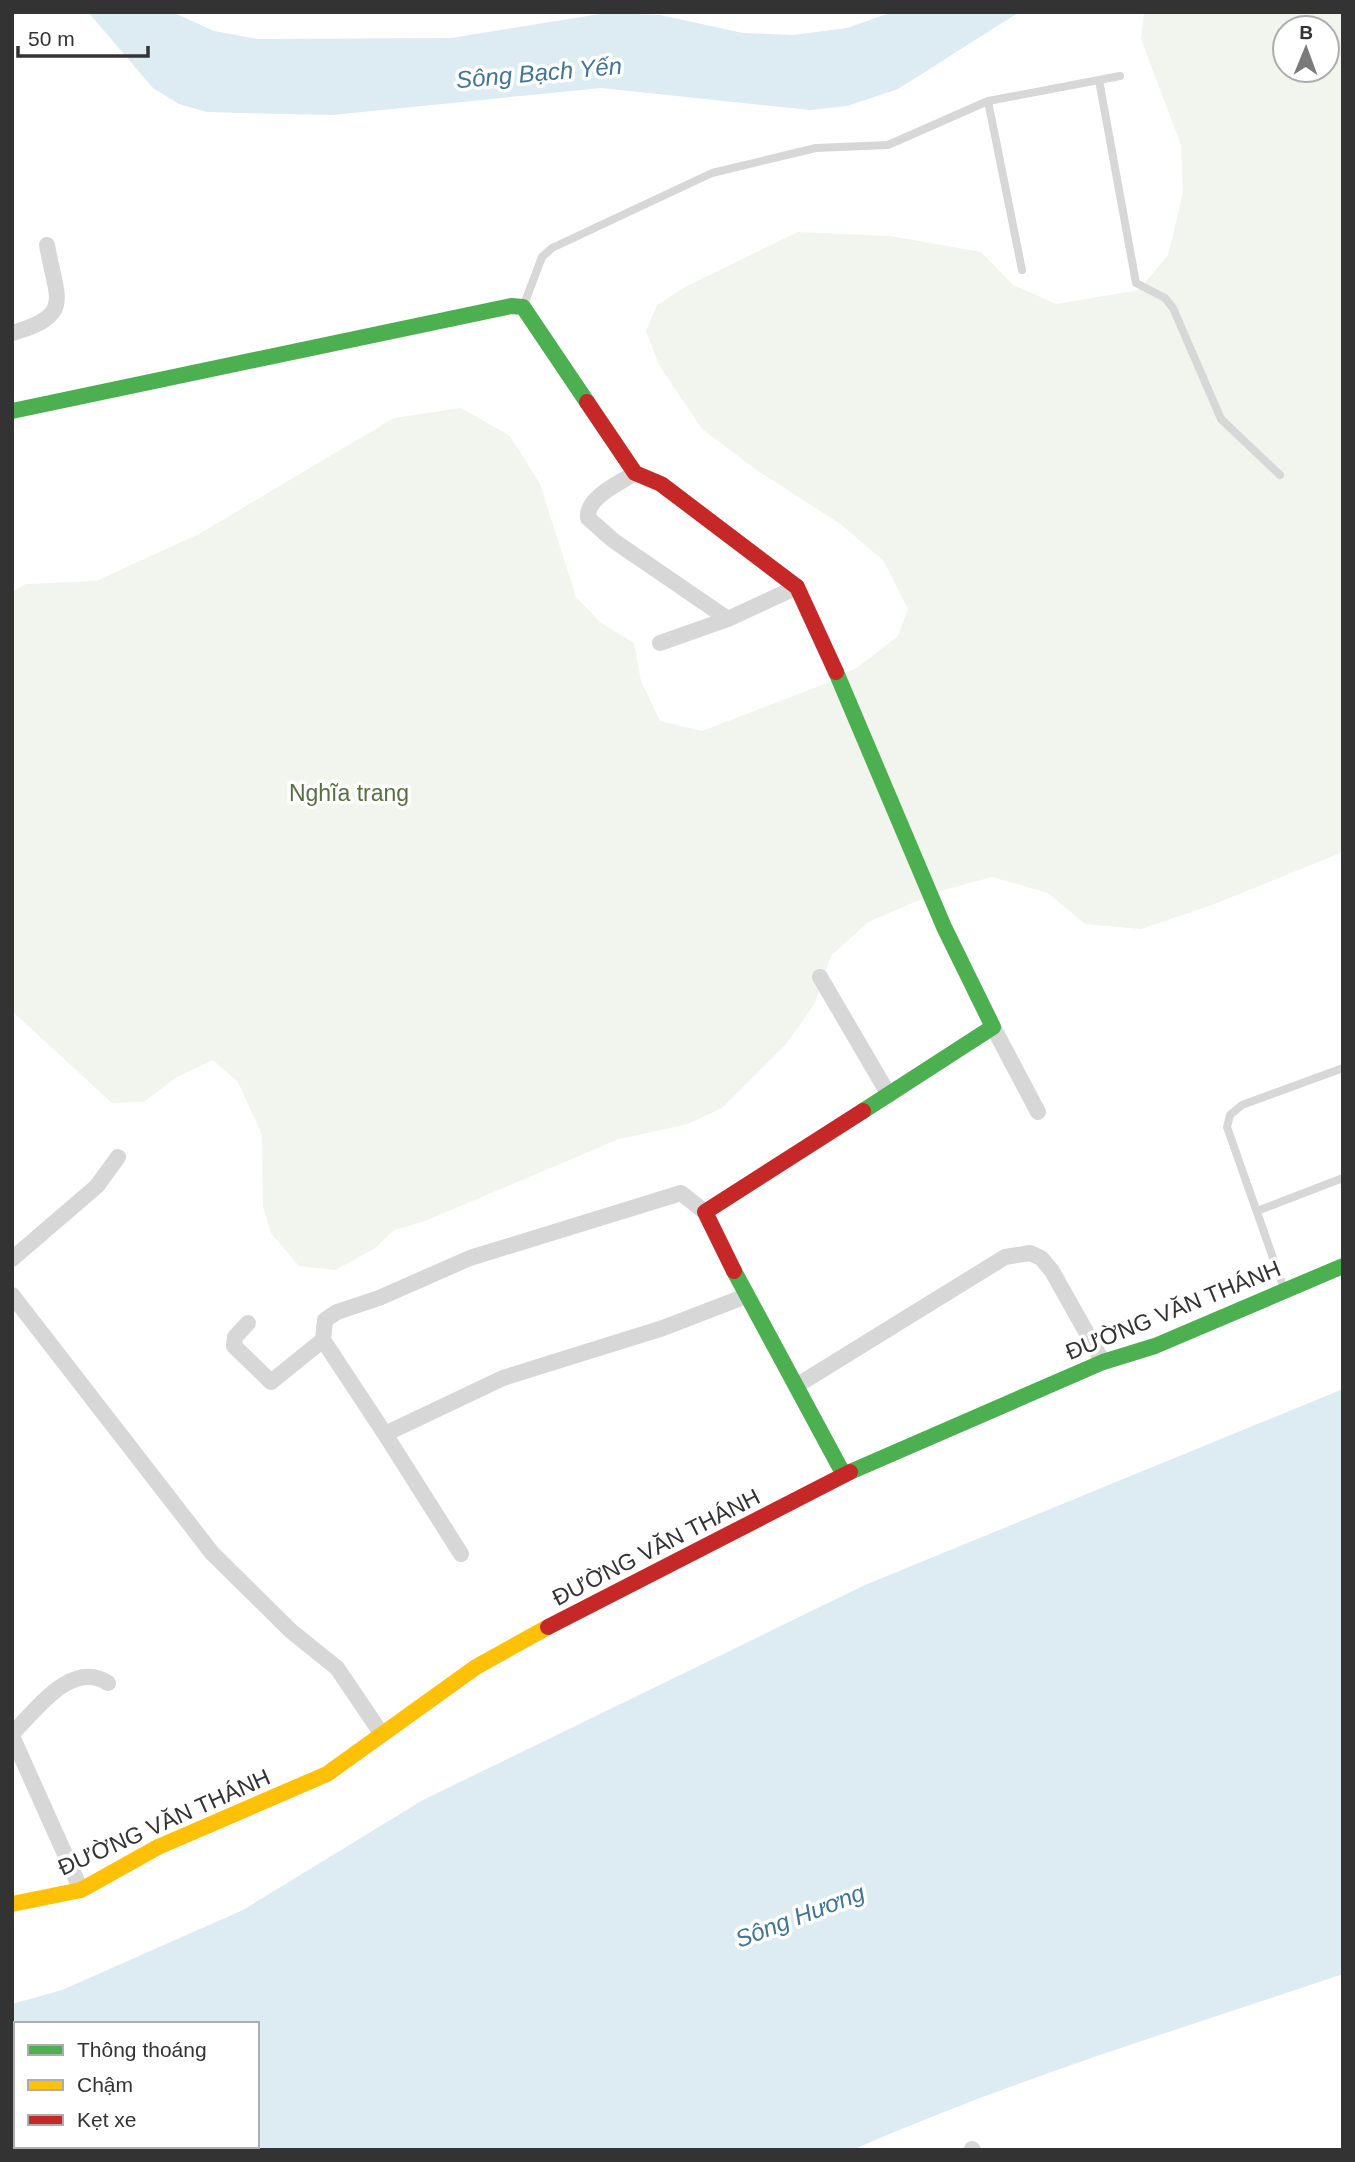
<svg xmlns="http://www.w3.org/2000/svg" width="1355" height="2162" viewBox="0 0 1355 2162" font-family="Arial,sans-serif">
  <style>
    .green { fill: #f1f5ed; fill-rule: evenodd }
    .water { fill: #ddebf3; fill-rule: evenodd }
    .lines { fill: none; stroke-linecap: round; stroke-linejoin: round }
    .lane { stroke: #d7d7d7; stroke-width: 8 }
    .street { stroke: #d7d7d7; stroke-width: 16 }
    .fast { stroke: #4caf50; stroke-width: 16 }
    .slow { stroke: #ffc107; stroke-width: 16 }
    .jam { stroke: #c62828; stroke-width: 16 }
    .labels { text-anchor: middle; stroke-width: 7; stroke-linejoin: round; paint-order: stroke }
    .park-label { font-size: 23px; fill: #56703f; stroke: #fff }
    .street-label { font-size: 23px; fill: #333; stroke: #fff }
    .water-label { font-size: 24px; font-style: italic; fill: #3f7597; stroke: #fff }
  </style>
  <rect width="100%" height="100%" fill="#fff"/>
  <!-- green -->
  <path class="green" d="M1144 12H1343V852L1212 905 1141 929 1085 924 1048 893 992 877 940 891 868 922 831 956 815 1003 787 1043 722 1108 688 1124 619 1139 425 1221 394 1230 374 1249 335 1270 299 1266 271 1233 263 1207 262 1135 238 1082 213 1060 177 1077 144 1102 112 1103 12 1011V592L26 584 96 581 199 534 394 418 461 408 510 436 540 484 576 597 601 623 634 643 641 681 660 721 702 731 822 685 858 667 898 636 908 609 883 560 839 523 758 471 702 429 659 365 646 331 657 305 687 286 798 232 890 236 981 252 1013 285 1056 304 1139 290 1168 255 1183 193 1181 145 1141 39ZM1285 28H1327V70H1285Z"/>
  <!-- water -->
  <path class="water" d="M88 12H172L214 31 258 39 451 38 606 13 660 15 743 33 793 35 847 28 893 12H1019L898 89 847 106 810 110 601 88 332 115 207 112 179 104 153 88Z
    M1343 1389V1974C1178 2030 1011 2080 852 2150H12V2004L62 1990 243 1910 423 1800 865 1585ZM16 2024H257V2146H16Z"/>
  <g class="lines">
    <!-- lane -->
    <path class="lane" d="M1099 80 1136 283 1165 298 1173 308 1221 419 1280 475
      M988 101 1022 270
      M523 307 542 257 552 248 712 173 816 148 888 145 988 101 1120 76
      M1257 1211 1343 1178
      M1284 1289 1227 1127 1230 1115 1242 1105 1343 1068"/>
    <!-- street -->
    <path class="street" d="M12 333C75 315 56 299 47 245
      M635 473C620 483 586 497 588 518L614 541 728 619
      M660 643 728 619 797 587
      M820 977 889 1095
      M993 1027 1038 1112
      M12 1259 97 1186 118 1157
      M12 1295 212 1553 291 1631 337 1668 381 1733
      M248 1323 235 1337 234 1346 271 1382 323 1340 385 1434 503 1378 663 1328 746 1296
      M323 1340 325 1320 337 1312 379 1298 470 1258 681 1193 705 1212
      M796 1386 1005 1257 1030 1253 1041 1258 1052 1271 1103 1362
      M385 1434 461 1554
      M12 1734C36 1710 72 1659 108 1683
      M12 1736 81 1890
      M972 2149 973 2150"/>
    <!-- fast -->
    <path class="fast" d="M12 411 511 306 523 307 587 402
      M836 672 944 927 993 1027 863 1111
      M734 1271 844 1475
      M850 1472 1103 1362 1155 1346 1343 1266"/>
    <!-- slow -->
    <path class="slow" d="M12 1904 81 1890 158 1847 327 1774 476 1667 548 1627"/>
    <!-- jam -->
    <path class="jam" d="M587 402 635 473 661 484 797 587 836 672
      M734 1271 705 1212 863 1111
      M548 1627 850 1472"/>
  </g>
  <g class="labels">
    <!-- park labels -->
    <g class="park-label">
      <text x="349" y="801">Nghĩa trang</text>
    </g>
    <!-- street labels -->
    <g class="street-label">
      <text transform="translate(1173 1310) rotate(-22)" y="8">ĐƯỜNG VĂN THÁNH</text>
      <text transform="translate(656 1547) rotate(-27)" y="8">ĐƯỜNG VĂN THÁNH</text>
      <text transform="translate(164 1822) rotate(-24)" y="8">ĐƯỜNG VĂN THÁNH</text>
    </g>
    <!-- water labels -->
    <g class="water-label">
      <text transform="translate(539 73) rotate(-5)" y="8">Sông Bạch Yến</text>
      <text transform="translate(800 1916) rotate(-21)" y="8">Sông Hương</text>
    </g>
  </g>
  <!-- border -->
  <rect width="1355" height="2162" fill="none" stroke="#333333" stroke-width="28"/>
  <!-- legend -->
  <rect x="14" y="2022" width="245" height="126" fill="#ffffff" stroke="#adadad" stroke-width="2"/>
  <rect x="28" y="2045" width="35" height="10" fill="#4caf50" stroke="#adadad" stroke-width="2"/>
  <text x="77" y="2057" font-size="21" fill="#333333">Thông thoáng</text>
  <rect x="28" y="2080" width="35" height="10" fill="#ffc107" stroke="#adadad" stroke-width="2"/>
  <text x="77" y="2092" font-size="21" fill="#333333">Chậm</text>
  <rect x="28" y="2115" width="35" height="10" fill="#c62828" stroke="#adadad" stroke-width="2"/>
  <text x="77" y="2127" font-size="21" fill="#333333">Kẹt xe</text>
  <!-- north arrow -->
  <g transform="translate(1306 49) rotate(1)"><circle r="33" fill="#ffffff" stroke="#adadad" stroke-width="2"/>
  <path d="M0-5L12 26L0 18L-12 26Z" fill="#7a7a7a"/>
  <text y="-10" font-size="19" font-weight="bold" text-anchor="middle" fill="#333333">B</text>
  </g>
  <!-- scale -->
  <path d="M18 46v10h130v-10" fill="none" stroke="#333333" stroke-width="3.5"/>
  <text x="28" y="46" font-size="21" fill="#333333" stroke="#ffffff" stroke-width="5" paint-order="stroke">50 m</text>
</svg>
